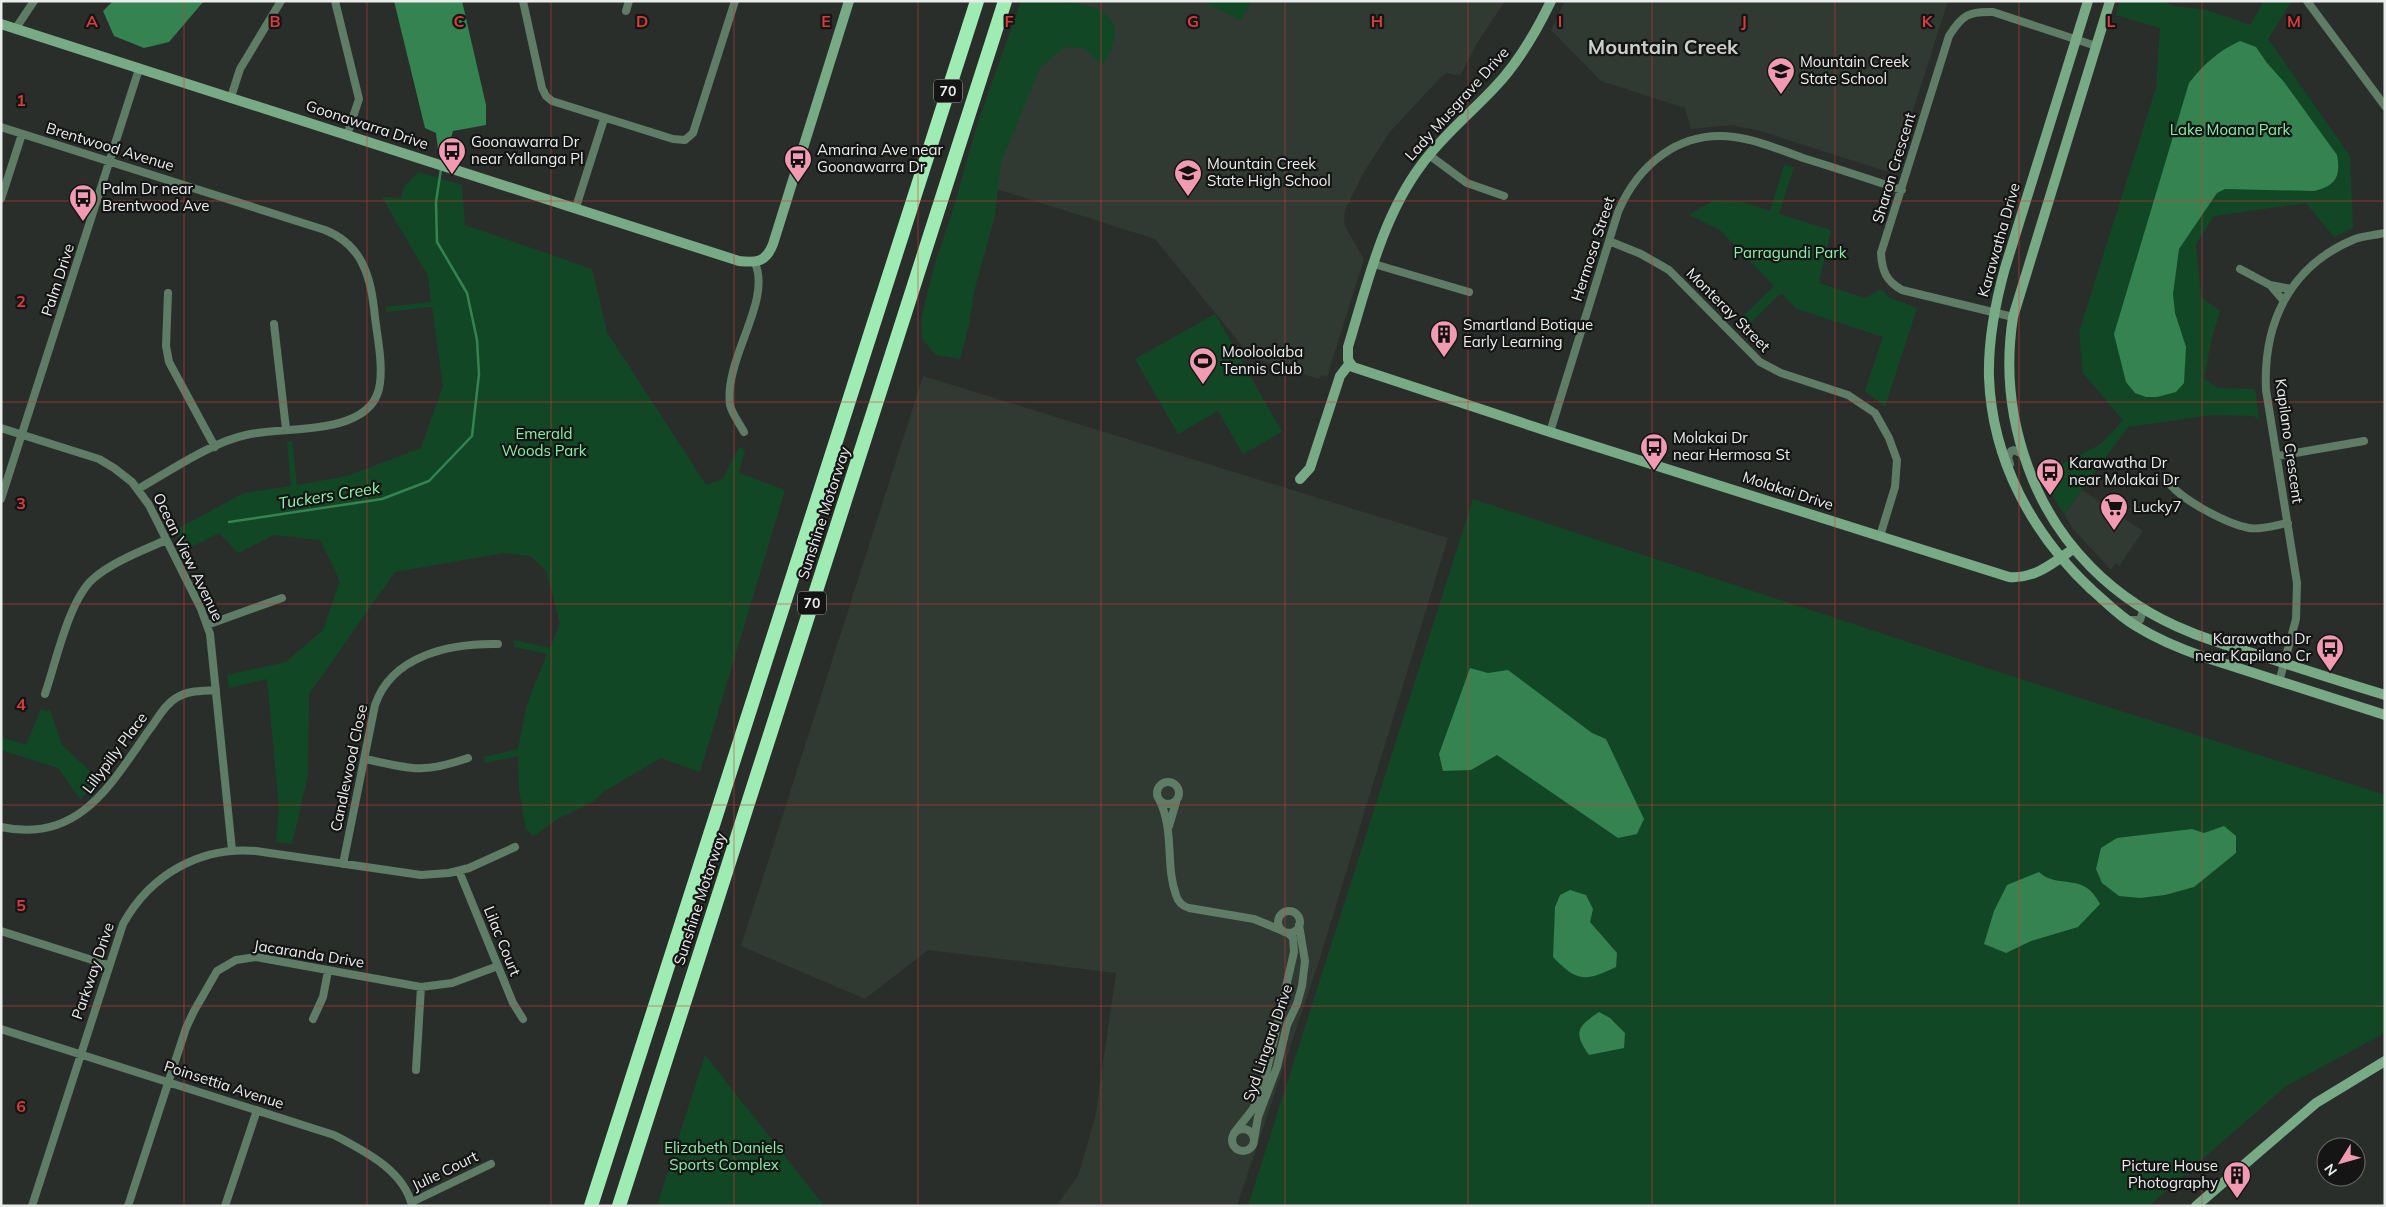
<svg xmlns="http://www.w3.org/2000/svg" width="2386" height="1207" viewBox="0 0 2386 1207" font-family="Mulish,sans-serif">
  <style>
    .built { fill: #303932 }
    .green { fill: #124726 }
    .water { fill: #358350 }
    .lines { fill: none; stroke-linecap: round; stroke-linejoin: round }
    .stream { stroke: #358350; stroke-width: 2.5 }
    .street { stroke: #5e7c66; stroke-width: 8 }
    .secondary { stroke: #78aa85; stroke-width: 10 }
    .highway { stroke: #9eecb4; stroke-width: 14 }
    .grid { fill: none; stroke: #d83c3c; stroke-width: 1; stroke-opacity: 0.55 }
    .labels { text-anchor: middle; stroke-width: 4.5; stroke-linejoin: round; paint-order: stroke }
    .shield { fill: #141514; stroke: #aaacaa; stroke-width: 1 }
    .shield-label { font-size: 14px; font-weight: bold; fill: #eaedeb }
    .poi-label { font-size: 15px; fill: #eaedeb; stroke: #141514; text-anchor: start }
    .street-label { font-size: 15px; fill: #eaedeb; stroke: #141514 }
    .park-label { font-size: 15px; fill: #87efa7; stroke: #141514 }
    .water-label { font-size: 16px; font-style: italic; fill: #8ff7ae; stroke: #141514 }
    .district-label { font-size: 20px; font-weight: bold; fill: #cacfcb; stroke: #141514 }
    .grid-label { font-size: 16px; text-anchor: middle; font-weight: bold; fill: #d83c3c; stroke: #141514; stroke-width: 4.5; stroke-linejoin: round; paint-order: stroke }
  </style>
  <rect width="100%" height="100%" fill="#2a2e2b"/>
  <!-- built -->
  <path class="built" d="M1060 1H1505L1477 43 1461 74 1456 75 1447 73 1442 76 1389 133 1364 172 1345 210 1344 222 1346 228 1364 259 1327 377 1321 375 1319 379 1251 357 1155 239 984 185Z
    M1565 1H1948L1895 167 1893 170 1885 171 1757 130 1731 125 1691 129 1685 108 1601 81 1551 30Z
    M923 376 1448 538 1320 958 1237 1206H1056L1078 1176 1095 1118 1116 973 928 950 865 999 741 946Z
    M2082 490 2143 531 2119 566 2116 563 2111 570 2074 530 2064 514Z"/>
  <!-- green -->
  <path class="green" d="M1021 1C1072 1 1143 0 1103 65L1083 48 1064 47 1040 68 1001 162 995 215 975 288 968 329 960 359 936 355 922 339 921 319 935 263 951 216 978 122Z
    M1203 1H1251L1241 21Z
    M2120 1H2162L2175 6 2207 10 2250 25 2264 1H2292L2268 39 2350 156 2353 228 2334 237 2306 203 2214 216 2196 244 2201 297 2220 311 2211 341 2204 379 2218 388 2255 389 2259 420 2254 416 2212 415 2128 427 2064 514 2051 493 2043 474 2101 444 2123 420 2083 373 2079 332 2156 88 2160 28 2116 15Z
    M1784 165 1794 167 1779 214 1831 230 1819 283 1865 298 1882 289 1888 297 1917 308 1885 407 1865 391 1883 337 1797 309 1781 293 1744 329 1737 322 1774 286 1720 230 1689 215 1714 200 1747 203 1770 211Z
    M418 172 462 185 465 225 592 269 607 332 706 485 723 479 739 447 745 450 739 473 785 490 700 772 661 758 603 792 594 801 559 818 534 836 526 829 519 789 518 756 485 763 484 757 518 749 527 704 547 654 515 647 513 640 550 648 560 623 546 570 530 556 504 553 395 572 309 694 308 775 292 844 276 842 279 808 267 679 229 688 227 675 286 662 323 630 340 581 320 540 274 535 238 553 219 533 185 550 175 530 244 493 291 486 287 441H292L297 485 347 476 421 448 443 386 432 307 386 312V307L431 302 428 276 382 197 401 198 404 187Z
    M1215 314 1282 432 1243 454 1218 411 1178 434 1135 359Z
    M1473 499 2011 676 2385 795V1033L2286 1086 2149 1206H1248Z
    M41 709 47 711 50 710 62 745 99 780 80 799 58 768 1 750V737L26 745Z
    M705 1055 824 1206H657Z"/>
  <!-- water -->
  <path class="water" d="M113 1H204L169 42 144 48 114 36 103 11Z
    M394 1H462L486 105V125L453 131 447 152 438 150 436 133 425 128Z
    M2240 41 2256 47 2267 63 2284 82 2337 155C2341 176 2336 186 2314 191L2225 189 2217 193 2179 249 2173 294 2175 313 2186 347 2184 383 2176 392 2157 397H2146L2135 393 2126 382 2114 334 2189 83C2204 64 2218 51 2240 41Z
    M1470 668 1488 673 1508 670 1592 733 1606 739 1644 819 1637 834 1618 838 1497 755 1471 770 1443 771 1439 754Z
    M2224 826 2236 836V853L2194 887 2165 895 2140 898 2119 896 2102 883 2096 869 2101 848 2117 838 2192 829 2204 833Z
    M2039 872C2058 890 2084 871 2100 904L2078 927 2031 941 2006 953 1984 944 1994 911 2007 885Z
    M1570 890 1586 895 1593 909 1590 922 1617 953 1616 967C1585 982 1577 982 1553 957L1555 907 1560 895Z
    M1599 1012 1610 1018 1625 1033 1624 1048 1589 1055C1573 1032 1577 1027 1599 1012Z"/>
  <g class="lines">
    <!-- stream -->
    <path class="stream" d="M442 163 444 149
      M229 522 382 499 429 481 472 436 479 374 477 340 467 293 437 242 436 202 441 169"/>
    <!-- street -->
    <path class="street" d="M335 1 359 99 347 135
      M523 1 542 88 546 96 552 101 673 139 685 140 693 133 735 1
      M2307 1 2385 106
      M626 11 629 1
      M16 28 34 1
      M231 97 240 69 281 1
      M1 127 325 230C360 244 370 273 374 308 376 332 383 359 380 383 374 438 286 425 246 435 212 442 170 471 138 489
      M1429 155 1467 183 1504 196
      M1 199 22 134
      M576 207 604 119
      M1609 241 1641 254 1669 270 1760 362 1781 373 1848 395 1875 413 1889 438 1897 460 1895 487 1880 536
      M1374 264 1469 292
      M2240 269 2270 285 2291 289
      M2270 285 2283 300
      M168 293 166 346 169 362 215 447
      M2013 317 1902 290C1886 281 1882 271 1881 253L1949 36C1962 15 1969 11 1993 12L2096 46
      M274 324 286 429
      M1 428 99 459 114 468 132 482 149 505 201 609 210 634 232 850
      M744 432C740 424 732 414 730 405 724 358 772 302 755 263
      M1550 432 1618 212C1638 165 1679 130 1734 137 1757 140 1781 150 1803 158 1836 168 1869 179 1902 190
      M2278 456 2364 441
      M2010 464 2008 457 2011 451 2014 450 2024 455
      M2167 480C2179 499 2227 524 2249 528 2261 530 2276 525 2288 523
      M1 499 139 69
      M2128 620H2140L2143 611 2139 606
      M207 625 282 598
      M2279 682 2296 619 2297 583 2266 390C2263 324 2289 266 2355 239 2364 236 2375 235 2385 233
      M45 694C56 662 69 599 94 578 114 561 142 551 166 540
      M365 759C411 769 422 774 468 758
      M1157 793a11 11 0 1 1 22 0a11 11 0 1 1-22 0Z
      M1159 799C1175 831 1165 865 1176 895 1178 902 1182 906 1189 908L1254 919 1283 931
      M1169 826 1177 799
      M1 827C79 844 111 784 149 730 157 720 164 705 176 698 188 690 203 691 216 690
      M343 864 375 705C392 655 451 643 498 644
      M459 871 513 1003 523 1019
      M1278 922a11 11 0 1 1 22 0a11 11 0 1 1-22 0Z
      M1 931 108 965
      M313 1019 323 997 328 971
      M1 1029 334 1135C364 1151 404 1170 412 1206
      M416 1070 421 987
      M1232 1140a11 11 0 1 1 22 0a11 11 0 1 1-22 0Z
      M1234 1133 1253 1109 1263 1087 1294 952 1293 938 1288 933
      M1254 1140 1258 1117 1277 1067 1287 1025 1297 1004 1302 986 1305 961 1299 925
      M412 1202 491 1164
      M32 1206 123 924C150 875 200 846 256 851L421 875 449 873 469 868 515 847
      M128 1206 186 1028 194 1011 217 971 236 960 256 957 421 987 452 983 498 966
      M225 1206 257 1110"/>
    <!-- secondary -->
    <path class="secondary" d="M1551 1C1536 32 1519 62 1495 87 1471 113 1443 135 1422 164 1382 217 1367 285 1348 347V360L1353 367 1550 432 2009 577C2035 579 2053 563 2073 549
      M2088 1 2005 268C1995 304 1988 339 1989 377 1992 460 2032 534 2092 590 2106 602 2119 616 2136 626 2157 639 2181 649 2204 657L2385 715
      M2110 1 2013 317C2005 368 2010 418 2028 467 2055 543 2114 602 2190 632 2214 642 2240 649 2265 657 2305 670 2345 683 2385 695
      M1 24 739 261C757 263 766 262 773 244L849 1
      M1300 479 1310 468 1340 376 1350 363
      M2196 1206 2316 1103 2385 1061"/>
    <!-- highway -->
    <path class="highway" d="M591 1206 977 1
      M619 1206 1005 1"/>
  </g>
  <!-- grid -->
  <path class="grid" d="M184 1V1206M367 1V1206M551 1V1206M734 1V1206M918 1V1206M1101 1V1206M1285 1V1206M1468 1V1206M1652 1V1206M1835 1V1206M2019 1V1206M2202 1V1206M1 201H2385M1 402H2385M1 604H2385M1 805H2385M1 1006H2385"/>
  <!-- icons -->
  <defs>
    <g id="school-pin" transform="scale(1.4375)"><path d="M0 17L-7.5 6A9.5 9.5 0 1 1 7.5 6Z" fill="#f19ab1" stroke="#141514"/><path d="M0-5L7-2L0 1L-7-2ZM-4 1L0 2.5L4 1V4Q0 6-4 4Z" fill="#111"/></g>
    <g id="bus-pin" transform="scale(1.4375)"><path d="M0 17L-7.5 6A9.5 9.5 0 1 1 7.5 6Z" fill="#f19ab1" stroke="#141514"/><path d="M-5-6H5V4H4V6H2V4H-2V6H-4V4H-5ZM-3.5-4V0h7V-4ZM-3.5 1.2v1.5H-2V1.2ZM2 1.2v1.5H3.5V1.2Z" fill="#111"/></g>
    <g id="building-pin" transform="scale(1.4375)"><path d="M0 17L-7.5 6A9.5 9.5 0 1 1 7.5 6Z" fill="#f19ab1" stroke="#141514"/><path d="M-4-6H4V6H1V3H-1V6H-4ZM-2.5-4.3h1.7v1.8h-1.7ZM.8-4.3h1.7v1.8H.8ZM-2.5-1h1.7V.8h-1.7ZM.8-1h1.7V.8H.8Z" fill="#111"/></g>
    <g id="stadium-pin" transform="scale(1.4375)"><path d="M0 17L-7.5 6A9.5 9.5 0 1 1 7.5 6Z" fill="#f19ab1" stroke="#141514"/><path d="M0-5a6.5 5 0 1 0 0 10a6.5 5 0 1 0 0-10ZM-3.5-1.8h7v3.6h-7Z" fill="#111"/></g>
    <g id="supermarket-pin" transform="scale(1.4375)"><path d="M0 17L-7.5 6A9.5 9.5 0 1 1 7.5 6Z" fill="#f19ab1" stroke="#141514"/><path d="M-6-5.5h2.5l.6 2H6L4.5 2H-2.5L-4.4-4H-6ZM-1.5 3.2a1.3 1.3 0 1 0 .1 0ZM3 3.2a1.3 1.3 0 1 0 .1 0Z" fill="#111"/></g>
  </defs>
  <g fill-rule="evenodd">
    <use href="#school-pin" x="1781" y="71"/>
    <use href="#bus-pin" x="452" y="151"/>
    <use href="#bus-pin" x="798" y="159"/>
    <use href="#school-pin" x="1188" y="173"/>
    <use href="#bus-pin" x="83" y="198"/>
    <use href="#building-pin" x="1444" y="334"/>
    <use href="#stadium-pin" x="1203" y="361"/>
    <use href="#bus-pin" x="1654" y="447"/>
    <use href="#bus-pin" x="2050" y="472"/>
    <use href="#supermarket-pin" x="2114" y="507"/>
    <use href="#bus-pin" x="2330" y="648"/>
    <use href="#building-pin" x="2237" y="1175"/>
  </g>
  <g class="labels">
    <!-- shield labels -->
    <g class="shield">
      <rect x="934" y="79.5" width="28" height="23" rx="4"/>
      <rect x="798" y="591.5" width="28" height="23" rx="4"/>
    </g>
    <g class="shield-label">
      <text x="948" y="96">70</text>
      <text x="812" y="608">70</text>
    </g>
    <!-- poi labels -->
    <g class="poi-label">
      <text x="1800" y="67">Mountain Creek<tspan x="1800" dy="17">State School</tspan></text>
      <text x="471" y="147">Goonawarra Dr<tspan x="471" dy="17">near Yallanga Pl</tspan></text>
      <text x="817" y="155">Amarina Ave near<tspan x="817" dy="17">Goonawarra Dr</tspan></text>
      <text x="1207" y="169">Mountain Creek<tspan x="1207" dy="17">State High School</tspan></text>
      <text x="102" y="194">Palm Dr near<tspan x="102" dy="17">Brentwood Ave</tspan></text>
      <text x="1463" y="330">Smartland Botique<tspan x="1463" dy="17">Early Learning</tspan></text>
      <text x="1222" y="357">Mooloolaba<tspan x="1222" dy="17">Tennis Club</tspan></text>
      <text x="1673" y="443">Molakai Dr<tspan x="1673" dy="17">near Hermosa St</tspan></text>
      <text x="2069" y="468">Karawatha Dr<tspan x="2069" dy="17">near Molakai Dr</tspan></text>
      <text x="2133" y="512">Lucky7</text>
      <text x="2311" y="644" text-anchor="end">Karawatha Dr<tspan x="2311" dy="17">near Kapilano Cr</tspan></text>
      <text x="2218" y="1171" text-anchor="end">Picture House<tspan x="2218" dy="17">Photography</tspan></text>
    </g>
    <!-- street labels -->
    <g class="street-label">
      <text transform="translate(1457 104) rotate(-48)" y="5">Lady Musgrave Drive</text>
      <text transform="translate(367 125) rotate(18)" y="5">Goonawarra Drive</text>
      <text transform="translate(110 147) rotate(17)" y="5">Brentwood Avenue</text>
      <text transform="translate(1894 168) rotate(-73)" y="5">Sharon Crescent</text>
      <text transform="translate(1999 240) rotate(-74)" y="5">Karawatha Drive</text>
      <text transform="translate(1593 249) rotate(-72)" y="5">Hermosa Street</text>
      <text transform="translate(58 280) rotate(-72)" y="5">Palm Drive</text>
      <text transform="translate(1728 310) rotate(45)" y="5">Monteray Street</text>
      <text transform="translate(2289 441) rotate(82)" y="5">Kapilano Crescent</text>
      <text transform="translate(1788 491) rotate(18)" y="5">Molakai Drive</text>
      <text transform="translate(824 513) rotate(-72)" y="5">Sunshine Motorway</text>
      <text transform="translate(188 557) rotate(64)" y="5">Ocean View Avenue</text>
      <text transform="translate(115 753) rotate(-53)" y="5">Lillypilly Place</text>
      <text transform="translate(349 768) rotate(-78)" y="5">Candlewood Close</text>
      <text transform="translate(700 899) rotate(-72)" y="5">Sunshine Motorway</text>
      <text transform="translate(502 941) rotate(68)" y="5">Lilac Court</text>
      <text transform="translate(309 954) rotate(9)" y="5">Jacaranda Drive</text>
      <text transform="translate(93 971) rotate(-71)" y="5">Parkway Drive</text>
      <text transform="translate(1268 1043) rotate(-71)" y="5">Syd Lingard Drive</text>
      <text transform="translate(224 1085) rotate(18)" y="5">Poinsettia Avenue</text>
      <text transform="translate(445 1171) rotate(-26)" y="5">Julie Court</text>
    </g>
    <!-- park labels -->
    <g class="park-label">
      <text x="2230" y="135">Lake Moana Park</text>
      <text x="1790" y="258">Parragundi Park</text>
      <text x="544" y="439">Emerald<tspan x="544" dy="17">Woods Park</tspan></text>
      <text x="724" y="1153">Elizabeth Daniels<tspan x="724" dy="17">Sports Complex</tspan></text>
    </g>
    <!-- water labels -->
    <g class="water-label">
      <text transform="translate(329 495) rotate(-9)" y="6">Tuckers Creek</text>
    </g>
    <!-- district labels -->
    <g class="district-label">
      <text x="1663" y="54">Mountain Creek</text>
    </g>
  </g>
  <g class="grid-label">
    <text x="92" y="27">A</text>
    <text x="275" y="27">B</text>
    <text x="459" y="27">C</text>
    <text x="642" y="27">D</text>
    <text x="826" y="27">E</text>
    <text x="1009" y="27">F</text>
    <text x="1193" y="27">G</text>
    <text x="1377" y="27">H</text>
    <text x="1560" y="27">I</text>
    <text x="1744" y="27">J</text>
    <text x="1927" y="27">K</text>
    <text x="2111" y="27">L</text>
    <text x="2294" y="27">M</text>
    <text x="21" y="106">1</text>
    <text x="21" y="307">2</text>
    <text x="21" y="509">3</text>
    <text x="21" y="710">4</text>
    <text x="21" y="911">5</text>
    <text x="21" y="1112">6</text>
  </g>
  <!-- border -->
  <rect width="2386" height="1207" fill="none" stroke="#eaedeb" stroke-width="5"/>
  <!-- north arrow -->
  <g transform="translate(2341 1162) rotate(233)"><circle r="24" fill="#141514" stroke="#6a6b6a"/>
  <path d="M0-4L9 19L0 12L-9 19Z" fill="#f19ab1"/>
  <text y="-8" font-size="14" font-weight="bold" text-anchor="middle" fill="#eaedeb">N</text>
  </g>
</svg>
